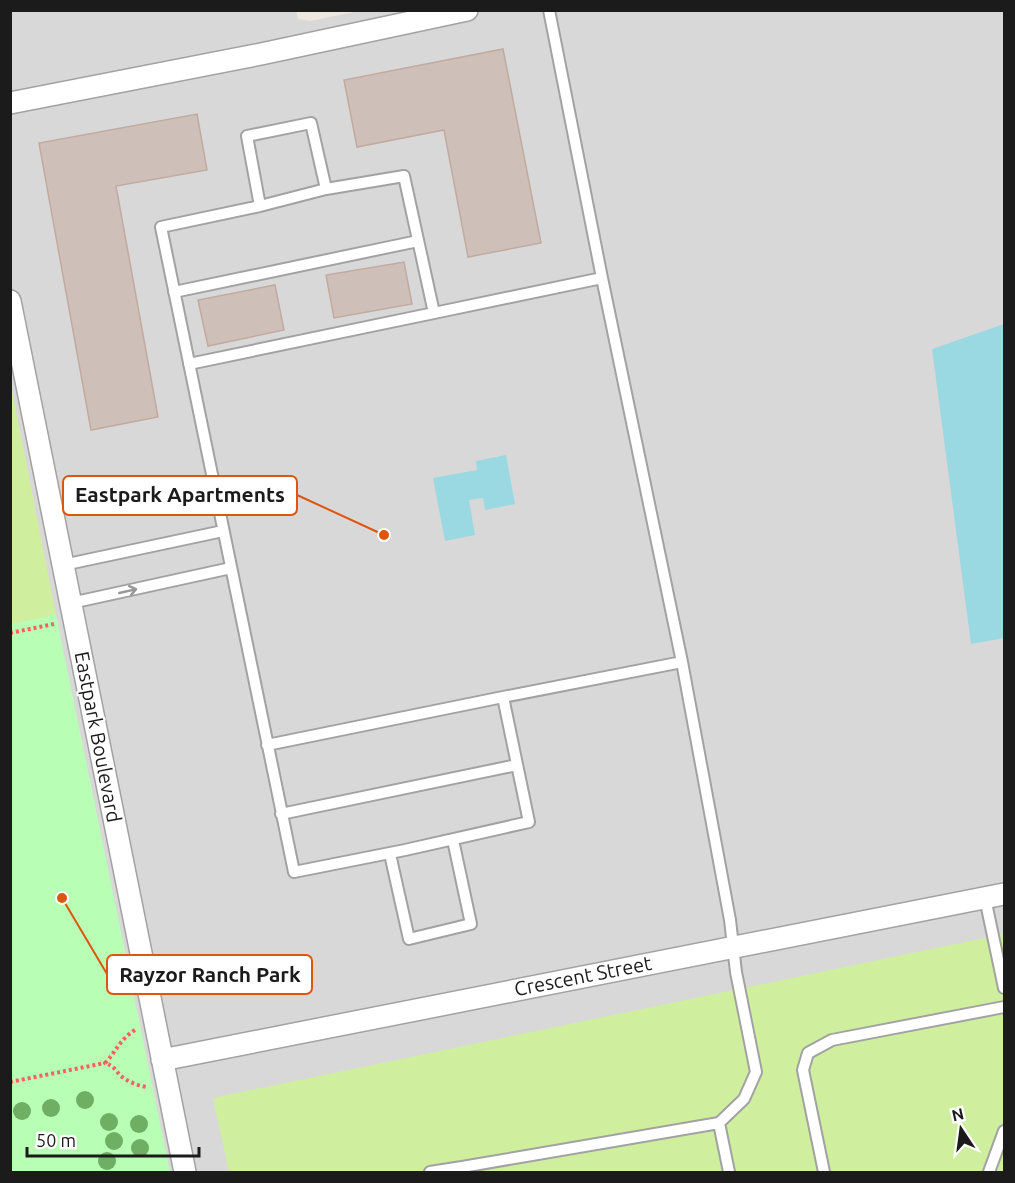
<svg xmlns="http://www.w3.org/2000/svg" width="1015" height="1183" viewBox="0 0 1015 1183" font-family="Ubuntu,sans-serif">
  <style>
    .residential { fill: #d9d8d8 }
    .grass { fill: #cfef9e }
    .park { fill: #b8ffb5 }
    .water { fill: #9ad9e1 }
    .building { fill: #cebfb8; stroke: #c1aba0; stroke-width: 1.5 }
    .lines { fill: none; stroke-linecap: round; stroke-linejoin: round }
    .lane-casing { stroke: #a2a2a2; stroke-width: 14 }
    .street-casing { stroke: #a2a2a2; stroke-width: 24 }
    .path { stroke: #ff5f61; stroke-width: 4; stroke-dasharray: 3 3; stroke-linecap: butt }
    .lane { stroke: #fff; stroke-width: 10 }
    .street { stroke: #fff; stroke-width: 21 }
    .tree { fill: #6eaf64 }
    .oneway { stroke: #989898 }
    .labels { text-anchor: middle; stroke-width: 4.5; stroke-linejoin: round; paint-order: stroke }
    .street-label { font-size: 20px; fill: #1b1b1b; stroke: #fff }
    .leader { fill: none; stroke: #de560d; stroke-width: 2 }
    .callout-dot { fill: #de560d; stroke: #fff; stroke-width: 2 }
    .callout { fill: #fff; stroke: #de560d; stroke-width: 2 }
    .callout-label { font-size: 21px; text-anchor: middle; font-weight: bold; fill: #1b1b1b }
  </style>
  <rect width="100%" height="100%" fill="#eee7df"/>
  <!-- residential -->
  <path class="residential" d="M296 10 298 19 310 21 364 10 1004 11V1172H11V11Z"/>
  <!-- grass -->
  <path class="grass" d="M11 386 56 615 11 624H10Z
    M1004 934V1172H229L213 1098Z"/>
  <!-- park -->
  <path class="park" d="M56 615 170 1172H11V624Z"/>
  <!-- water -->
  <path class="water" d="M1004 324V638L971 644 932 349Z
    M506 455 515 504 485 510 483 498 469 500 475 535 445 541 433 478 477 470 476 461Z"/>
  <!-- building -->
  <path class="building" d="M503 49 541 243 468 257 444 130 357 147 344 80Z
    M197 114 207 170 116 186 158 417 91 430 39 143Z
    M404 262 412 304 334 318 326 275Z
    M275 285 284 330 208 346 198 300Z"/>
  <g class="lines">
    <!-- lane casing -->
    <g class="lane-casing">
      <path id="lane" d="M549 10 602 278
        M404 176 434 313 602 278 682 662 503 697 529 822 405 850 294 872 161 227 260 206 326 189Z
        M260 206 247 136 311 123 326 189
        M174 292 418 241
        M189 364 434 313
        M63 565 223 531
        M71 603 231 568
        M682 662 730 920 736 972 756 1072 744 1099 719 1123 729 1172
        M267 745 503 697
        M281 814 517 765
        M390 854 409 939 471 924 453 840
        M985 898 1004 988
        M462 1167 719 1123
        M430 1172 462 1167 464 1172
        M824 1172 803 1070 808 1053 832 1040 1004 1007
        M989 1172 1004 1131"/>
    </g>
    <!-- street casing -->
    <g class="street-casing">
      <path id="street" d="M10 103 261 54 467 10
        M10 301 185 1172
        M162 1060 1004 894"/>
    </g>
    <!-- path -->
    <path class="path" d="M10 633 54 624
      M135 1030C120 1039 116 1052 105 1063 114 1066 115 1070 121 1076 128 1082 137 1085 146 1087
      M10 1082 105 1063"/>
    <!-- lane -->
    <use href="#lane" class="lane"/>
    <!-- street -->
    <use href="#street" class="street"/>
  </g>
  <!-- trees -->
  <g class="tree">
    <circle cx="85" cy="1100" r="9"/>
    <circle cx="51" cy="1108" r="9"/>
    <circle cx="22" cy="1111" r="9"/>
    <circle cx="109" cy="1122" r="9"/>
    <circle cx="139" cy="1124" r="9"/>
    <circle cx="114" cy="1141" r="9"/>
    <circle cx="140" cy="1148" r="9"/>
    <circle cx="107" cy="1161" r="9"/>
  </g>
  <!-- one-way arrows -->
  <defs><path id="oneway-shaft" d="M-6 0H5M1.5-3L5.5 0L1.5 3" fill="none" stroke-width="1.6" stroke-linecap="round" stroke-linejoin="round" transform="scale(1.5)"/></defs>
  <use class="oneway" href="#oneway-shaft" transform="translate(128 591) rotate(-13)"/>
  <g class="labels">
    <!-- street labels -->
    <g class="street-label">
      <text transform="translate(98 737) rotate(79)" y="7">Eastpark Boulevard</text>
      <text transform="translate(583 976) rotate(-11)" y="7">Crescent Street</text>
    </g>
  </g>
  <!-- callouts -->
  <path class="leader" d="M384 535L297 495M62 898L107 974"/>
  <g class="callout-dot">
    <circle cx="384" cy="535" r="6"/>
    <circle cx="62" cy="898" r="6"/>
  </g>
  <g class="callout">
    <rect x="63" y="476" width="234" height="39" rx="6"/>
    <rect x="107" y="955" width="205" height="39" rx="6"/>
  </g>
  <g class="callout-label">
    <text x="180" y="502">Eastpark Apartments</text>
    <text x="210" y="982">Rayzor Ranch Park</text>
  </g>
  <!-- border -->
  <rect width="1015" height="1183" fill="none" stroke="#1b1b1b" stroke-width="24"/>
  <!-- north arrow -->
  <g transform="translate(961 1129) rotate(347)" stroke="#ffffff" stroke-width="4.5" paint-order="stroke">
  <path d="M0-4.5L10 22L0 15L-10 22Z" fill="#1b1b1b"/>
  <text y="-9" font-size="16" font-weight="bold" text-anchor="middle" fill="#1b1b1b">N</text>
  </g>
  <!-- scale -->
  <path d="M27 1147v9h172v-9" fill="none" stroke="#1b1b1b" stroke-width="3"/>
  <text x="36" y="1147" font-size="18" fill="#1b1b1b" stroke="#ffffff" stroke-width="4.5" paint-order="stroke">50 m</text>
</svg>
